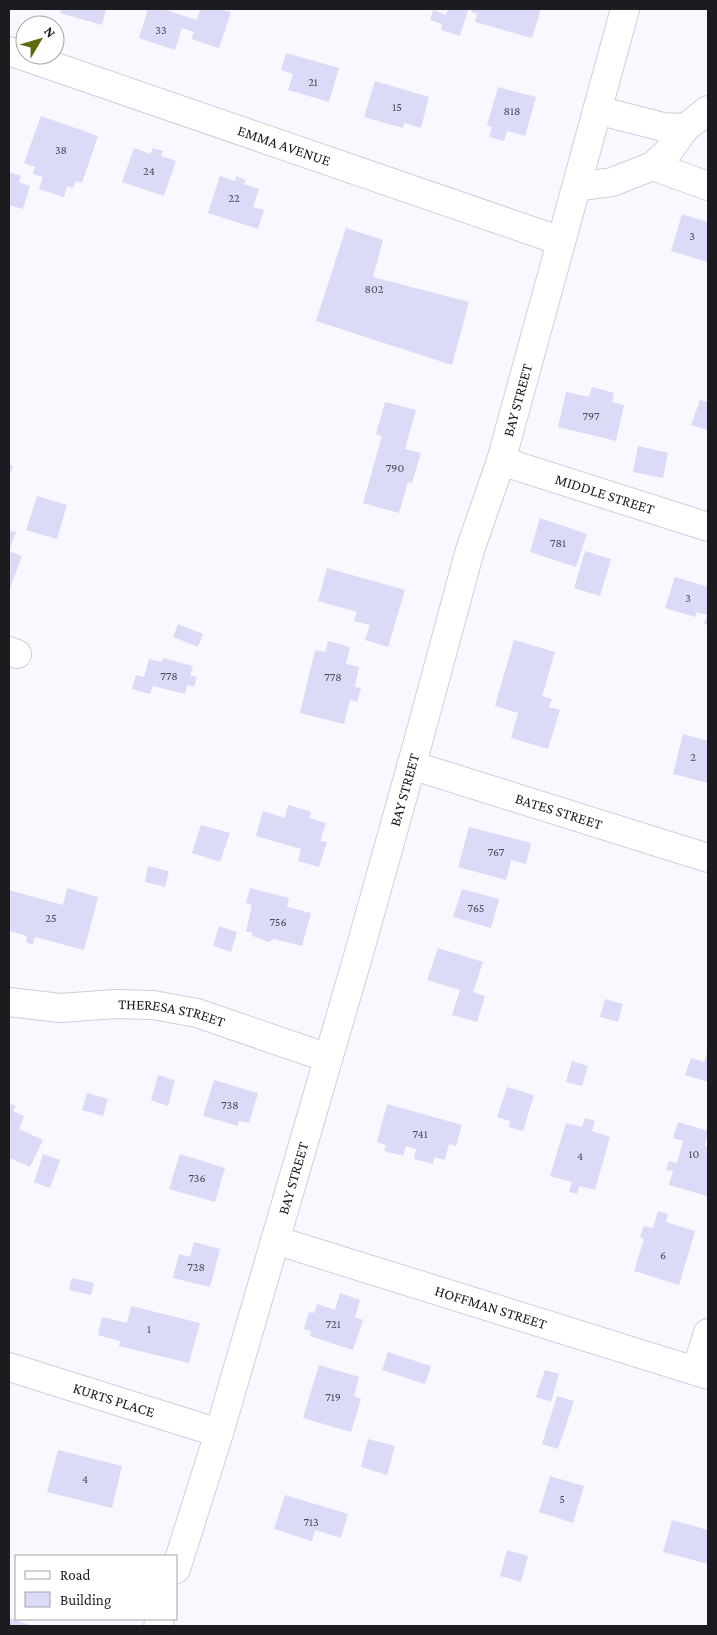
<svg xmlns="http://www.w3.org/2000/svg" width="717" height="1635" viewBox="0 0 717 1635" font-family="'Crimson Pro',serif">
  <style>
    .building { fill: #dbdbf7 }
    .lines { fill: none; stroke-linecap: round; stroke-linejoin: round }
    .street-casing { stroke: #d1ceda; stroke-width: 30 }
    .secondary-casing { stroke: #d1ceda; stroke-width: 30 }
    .street { stroke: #fff; stroke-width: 28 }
    .secondary { stroke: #fff; stroke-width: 28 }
    .labels { text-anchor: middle; stroke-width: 4; stroke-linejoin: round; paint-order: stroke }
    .number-label { font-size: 12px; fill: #4c4b55 }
    .street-label { font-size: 15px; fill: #1c1b1f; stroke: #fff }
  </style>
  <rect width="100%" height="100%" fill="#f9f7ff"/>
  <!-- building -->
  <path class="building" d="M61 9H106L102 25 60 13Z
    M148 9H163L197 20 200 9H219L231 12 219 48 191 39 194 32 182 28 175 50 139 38Z
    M448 9 468 10 460 36 441 30 442 24 430 20 433 10 446 15Z
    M472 9H541L532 38 475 22 477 14 471 12Z
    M286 53 339 68 329 102 288 90 293 74 281 70Z
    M375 81 429 97 421 128 404 123 403 128 364 117Z
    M498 87 536 97 525 136 507 131 504 141 489 137 492 127 487 125Z
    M41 116 98 136 82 183 76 181 73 188 67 186 64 197 39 189 43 177 33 174 35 167 24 163Z
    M134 148 150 154 153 148 163 151 161 156 176 161 164 196 122 182Z
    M9 172 21 176 19 182 30 186 23 209 9 205Z
    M220 176 235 181 236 176 246 180 244 184 259 189 253 207 264 210 258 229 208 213Z
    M682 214 708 222V262L671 251Z
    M346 228 383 240 373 277 469 302 452 365 316 321Z
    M592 387 614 393 612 402 624 405 616 441 558 427 566 392 589 397Z
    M700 400 708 402V430L691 425Z
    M385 402 416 410 405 449 421 453 412 483 408 482 399 513 363 503 382 436 376 434Z
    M638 446 668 453 663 478 633 472Z
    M9 465 13 466 9 478Z
    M37 496 67 505 57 539 26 530Z
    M540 518 587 534 576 567 530 552Z
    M9 530 16 532 9 551 22 556 9 591Z
    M585 551 611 559 600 596 574 588Z
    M327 568 405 590 388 647 365 640 370 625 354 621 357 612 318 601Z
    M675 577 708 587V625L704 624 707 615 697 612 695 617 665 608Z
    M178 624 203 634 198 647 173 637Z
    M514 640 555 652 542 696 552 699 549 707 560 710 548 749 511 738 518 713 495 706Z
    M328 641 350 647 346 664 359 667 355 687 361 688 357 702 350 700 344 724 300 713 315 650 325 652Z
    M163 658 193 666 190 675 197 677 194 687 187 685 185 694 153 686 150 694 132 689 136 675 144 677 149 659 162 662Z
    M683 734 708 741V783L673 774Z
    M288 805 311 812 309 818 326 823 320 841 327 842 319 867 298 861 301 849 256 836 263 811 285 818Z
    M201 825 230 833 220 862 192 853Z
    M469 827 531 843 526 864 511 860 506 880 458 867Z
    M148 866 169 871 165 887 145 882Z
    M67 888 98 897 84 950 35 937 33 945 26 942 27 936 9 931V890L63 905Z
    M250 888 289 898 287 907 311 913 302 946 274 939 269 942 253 936 251 932H246L252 905 246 903Z
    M462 889 499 899 491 928 453 917Z
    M219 926 237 932 231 952 213 946Z
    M438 948 483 962 473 992 485 996 477 1022 452 1015 460 990 427 980Z
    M605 999 623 1004 618 1022 600 1017Z
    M708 1050V1082L685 1075 691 1058 704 1062Z
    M572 1061 588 1066 582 1086 566 1082Z
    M158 1075 175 1080 168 1106 151 1100Z
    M214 1080 258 1093 249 1123 239 1121 238 1126 203 1116Z
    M507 1087 534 1095 523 1131 509 1127 510 1121 497 1117Z
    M87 1093 108 1099 103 1116 82 1110Z
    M9 1103 16 1106 13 1111 24 1116 19 1129 43 1140 30 1167 9 1158Z
    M387 1104 462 1125 456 1146 449 1144 445 1160 434 1157 433 1164 414 1159 416 1149 406 1146 403 1156 384 1151 386 1145 377 1142Z
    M585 1118 595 1121 592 1131 610 1137 595 1190 579 1186 577 1194 569 1192 572 1182 550 1176 566 1123 582 1127Z
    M678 1122 708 1131 705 1146 708 1147V1191L707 1196 669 1185 673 1171 666 1170 669 1161 677 1163 683 1141 673 1138Z
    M43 1154 60 1160 50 1188 34 1182Z
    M180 1154 225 1168 215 1202 169 1189Z
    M658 1211 668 1214 666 1222 695 1231 679 1285 634 1271 644 1239 640 1237 644 1226 653 1228Z
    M194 1242 220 1249 210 1287 173 1278 179 1254 190 1257Z
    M72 1278 94 1283 91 1295 69 1290Z
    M340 1293 360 1300 355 1317 363 1320 353 1350 310 1336 311 1331 304 1329 309 1312 314 1313 317 1304 335 1310Z
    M131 1306 200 1323 189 1363 119 1346 120 1341 98 1335 102 1317 127 1323Z
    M388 1352 431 1366 425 1384 382 1370Z
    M319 1365 359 1377 354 1396 361 1399 351 1432 303 1418Z
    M545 1370 559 1374 551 1402 536 1397Z
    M557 1396 574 1401 558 1449 542 1444Z
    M368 1439 395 1446 387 1475 361 1467Z
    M58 1450 122 1466 112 1508 47 1492Z
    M550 1476 584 1486 573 1523 539 1512Z
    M285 1495 348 1514 341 1538 315 1530 312 1541 274 1529Z
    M672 1520 708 1530V1564L663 1552Z
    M507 1550 528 1556 521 1582 500 1576Z
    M9 1618 33 1626H9Z"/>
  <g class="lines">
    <!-- street casing -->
    <g class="street-casing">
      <g id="street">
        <path id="s1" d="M9 51 561 241"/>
        <path d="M597 110 663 127 685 128"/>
        <path d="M653 166 708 186"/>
        <path d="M576 187 612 182 653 166 667 153 685 128 708 110"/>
        <path id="s2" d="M501 461 708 527"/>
        <path d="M9 651 17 654"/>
        <path id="s3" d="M411 765 708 858"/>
        <path id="s4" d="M9 1002 60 1008 116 1004 153 1005 197 1013 328 1058"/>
        <path id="s5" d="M275 1240 708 1375"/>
        <path id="s6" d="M9 1367 219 1433"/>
        <path d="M696 1371 708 1333"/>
      </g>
    </g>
    <!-- secondary casing -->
    <g class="secondary-casing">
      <g id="secondary">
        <path id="s7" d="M176 1569 219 1433 359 953 418 742 470 550 501 461 625 9"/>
        <path d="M158 1626 160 1619"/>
      </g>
    </g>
    <!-- street -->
    <use href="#street" class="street"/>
    <!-- secondary -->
    <use href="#secondary" class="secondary"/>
  </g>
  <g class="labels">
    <!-- number labels -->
    <g class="number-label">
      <text x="161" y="34">33</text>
      <text x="313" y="86">21</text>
      <text x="397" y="111">15</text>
      <text x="512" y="115">818</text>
      <text x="61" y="154">38</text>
      <text x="149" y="175">24</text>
      <text x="234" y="202">22</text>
      <text x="692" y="240">3</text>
      <text x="374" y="293">802</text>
      <text x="591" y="420">797</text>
      <text x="395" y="472">790</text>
      <text x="558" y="547">781</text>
      <text x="688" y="602">3</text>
      <text x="169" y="680">778</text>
      <text x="333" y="681">778</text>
      <text x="693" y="761">2</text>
      <text x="496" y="856">767</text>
      <text x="476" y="912">765</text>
      <text x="51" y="922">25</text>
      <text x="278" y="926">756</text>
      <text x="230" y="1109">738</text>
      <text x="420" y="1138">741</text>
      <text x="694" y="1158">10</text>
      <text x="580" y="1160">4</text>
      <text x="197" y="1182">736</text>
      <text x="663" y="1259">6</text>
      <text x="196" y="1271">728</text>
      <text x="333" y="1328">721</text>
      <text x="149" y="1333">1</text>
      <text x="333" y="1401">719</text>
      <text x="85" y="1483">4</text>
      <text x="562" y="1503">5</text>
      <text x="311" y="1526">713</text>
    </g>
    <!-- street labels -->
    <g class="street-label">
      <text dy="5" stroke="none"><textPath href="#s1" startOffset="291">EMMA AVENUE</textPath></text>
      <text dy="5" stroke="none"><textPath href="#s7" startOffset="1218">BAY STREET</textPath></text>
      <text dy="5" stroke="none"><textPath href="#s2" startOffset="109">MIDDLE STREET</textPath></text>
      <text dy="5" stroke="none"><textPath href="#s7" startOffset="812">BAY STREET</textPath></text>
      <text dy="5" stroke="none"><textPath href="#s3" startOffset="155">BATES STREET</textPath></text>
      <text dy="5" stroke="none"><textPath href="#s4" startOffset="164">THERESA STREET</textPath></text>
      <text dy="5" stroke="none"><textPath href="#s7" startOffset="408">BAY STREET</textPath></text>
      <text dy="5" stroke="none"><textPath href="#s5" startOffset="226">HOFFMAN STREET</textPath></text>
      <text dy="5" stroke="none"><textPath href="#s6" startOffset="110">KURTS PLACE</textPath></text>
    </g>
  </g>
  <!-- border -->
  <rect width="717" height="1635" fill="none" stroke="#1c1b1f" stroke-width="20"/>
  <!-- legend -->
  <rect x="15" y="1555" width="162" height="65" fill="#ffffff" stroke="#a4a4a5"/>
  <rect x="25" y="1571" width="25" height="8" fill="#ffffff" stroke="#a4a4a5"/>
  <text x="60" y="1580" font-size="15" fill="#1c1b1f">Road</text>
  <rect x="25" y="1592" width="25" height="15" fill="#dbdbf7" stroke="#a4a4a5"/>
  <text x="60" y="1605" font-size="15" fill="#1c1b1f">Building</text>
  <!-- north arrow -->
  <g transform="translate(40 40) rotate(52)"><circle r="24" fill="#ffffff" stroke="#a4a4a5"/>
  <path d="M0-4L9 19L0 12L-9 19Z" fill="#5f680c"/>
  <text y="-8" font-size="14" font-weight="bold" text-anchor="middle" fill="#1c1b1f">N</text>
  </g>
</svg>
